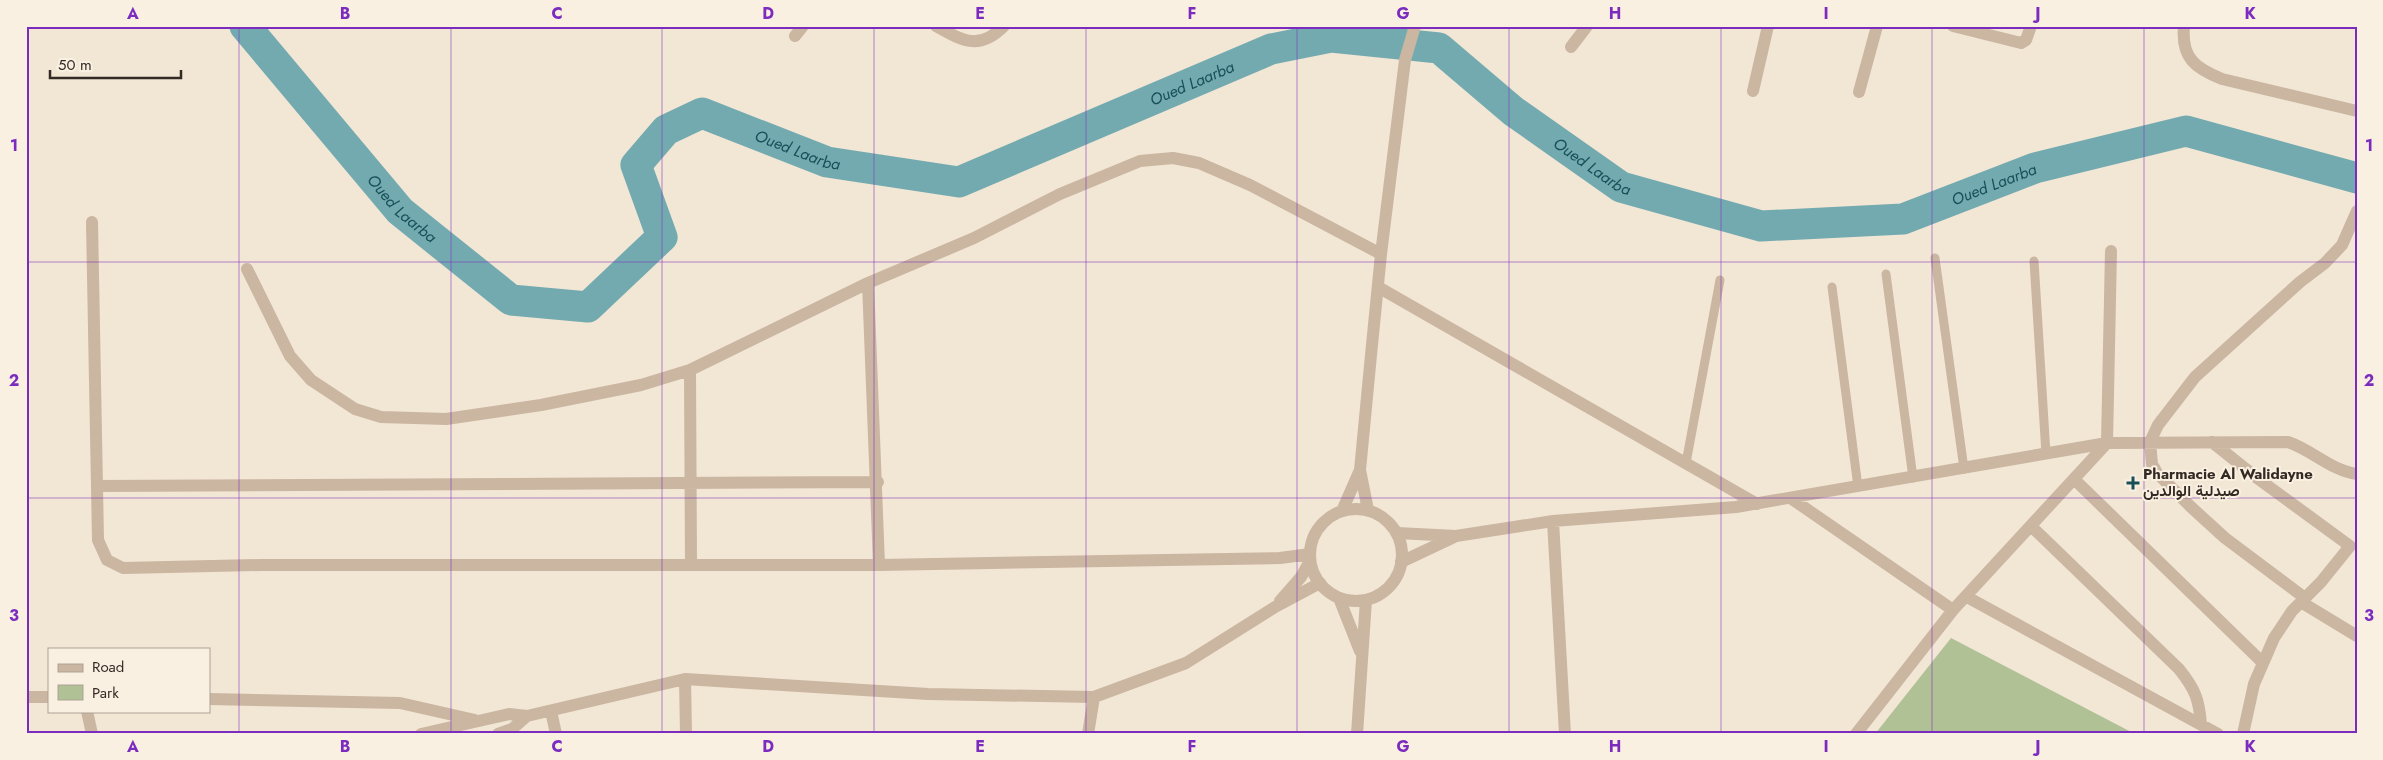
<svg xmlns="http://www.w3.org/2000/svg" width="2383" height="760" viewBox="0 0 2383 760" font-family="Jost,Vazirmatn,sans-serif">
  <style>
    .green { fill: #b0c195 }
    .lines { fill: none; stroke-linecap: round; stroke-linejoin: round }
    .river { stroke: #73aab0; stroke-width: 31 }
    .service { stroke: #cab6a1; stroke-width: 9 }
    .minor { stroke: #cab6a1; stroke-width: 12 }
    .tertiary { stroke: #cab6a1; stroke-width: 12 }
    .grid { fill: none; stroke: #7b2cbf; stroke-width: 1; stroke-opacity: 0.55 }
    .poi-dot { fill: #184f57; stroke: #faf0e2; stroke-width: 2 }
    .labels { text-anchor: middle; stroke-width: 4; stroke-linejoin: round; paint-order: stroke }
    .poi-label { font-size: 15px; font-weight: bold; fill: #342a24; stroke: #faf0e2; text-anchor: start }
    .water-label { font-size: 16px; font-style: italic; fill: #184f57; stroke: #faf0e2 }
    .neatline { fill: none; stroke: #7b2cbf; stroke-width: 2 }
    .grid-label { font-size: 16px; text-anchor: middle; font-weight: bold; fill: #7b2cbf }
  </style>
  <rect width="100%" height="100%" fill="#f2e6d5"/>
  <!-- green -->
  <path class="green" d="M1951 638 2135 734H1875Z"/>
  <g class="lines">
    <!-- river -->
    <path class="river" id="s1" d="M245 26 400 211 511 300 588 307 662 237 636 165 666 130 702 113 827 162 959 182 1271 49 1331 37 1439 48 1513 111 1621 187 1761 226 1903 219 2035 168 2186 131 2357 178"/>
    <!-- service -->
    <path class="service" d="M1935 258 1964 469
      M2034 261 2046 454
      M1886 274 1913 478
      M1832 287 1858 487
      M1686 463 1720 280"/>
    <!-- minor -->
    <path class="minor" d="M936 26C963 41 979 51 1004 26
      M1953 26 2021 43 2026 40 2031 26
      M2184 26C2181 58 2195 68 2222 79L2357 111
      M795 36 803 26
      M1571 47 1587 26
      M1753 91 1768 26
      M1859 92 1877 26
      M92 222 98 540 107 560 123 568 260 565H879L1280 558 1310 554
      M247 269 290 356 311 380 355 409 381 417 446 419 541 405 641 385 690 370 868 283 974 238 1060 194 1140 161 1173 158 1199 163 1250 185 1381 254
      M868 283 879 565
      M1378 287 1757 504
      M690 370 691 565
      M2212 442 2257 478 2350 546 2321 582 2292 611 2274 638 2254 684 2243 734
      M2074 479 2262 662
      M97 486 878 482
      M1792 499 1953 610
      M1553 521 1565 734
      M2031 526 2179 669C2195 689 2199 699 2201 724
      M1397 533 1456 536 1553 521 1736 507 2107 443 2288 442C2312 450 2332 471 2357 474
      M1401 562 1454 537
      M1967 597 2218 734
      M2305 598 2225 538 2191 507 2157 473 2152 464 2150 442 2158 425 2195 377 2300 282 2325 263 2342 245 2357 211
      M1280 601 1301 577 1310 561
      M2301 602 2357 636
      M685 679 686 734
      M26 697H49
      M209 699 400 703 475 720
      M87 711 92 734
      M551 711 556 734
      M421 734 509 714 527 716 685 679 928 694 1094 697 1186 663 1275 607 1320 583
      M498 734 512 729 527 716
      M1088 734 1094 697
      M1856 734 1953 610 2107 443 2111 251"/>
    <!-- tertiary -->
    <path class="tertiary" d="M1310 555a46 46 0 1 1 92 0a46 46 0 1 1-92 0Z
      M1368 510 1360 470 1371 355 1381 254 1405 60 1415 26
      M1342 511 1360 470
      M1339 598 1360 651
      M1357 734 1366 600"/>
  </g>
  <!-- grid -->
  <path class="grid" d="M239 26V734M451 26V734M662 26V734M874 26V734M1086 26V734M1297 26V734M1509 26V734M1721 26V734M1932 26V734M2144 26V734M26 262H2357M26 498H2357"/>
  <!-- markers -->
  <path class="poi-dot" d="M2130.5 475.5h5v5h5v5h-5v5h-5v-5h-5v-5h5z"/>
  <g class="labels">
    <!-- poi labels -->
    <g class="poi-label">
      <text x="2143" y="479">Pharmacie Al Walidayne<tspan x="2143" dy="17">صيدلية الوالدين</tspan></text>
    </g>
    <!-- water labels -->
    <g class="water-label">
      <text dy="6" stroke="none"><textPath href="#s1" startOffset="1246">Oued Laarba</textPath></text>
      <text dy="6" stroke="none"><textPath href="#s1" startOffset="828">Oued Laarba</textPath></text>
      <text dy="6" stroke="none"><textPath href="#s1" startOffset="1696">Oued Laarba</textPath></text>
      <text dy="6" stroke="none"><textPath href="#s1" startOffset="2116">Oued Laarba</textPath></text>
      <text dy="6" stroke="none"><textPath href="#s1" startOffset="241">Oued Laarba</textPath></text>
    </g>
  </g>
  <!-- border -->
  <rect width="2383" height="760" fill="none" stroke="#faf0e2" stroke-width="55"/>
  <!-- legend -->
  <rect x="48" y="648" width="162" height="65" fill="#faf0e2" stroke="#aba196"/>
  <rect x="58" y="664" width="25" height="8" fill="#cab6a1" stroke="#aba196"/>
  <text x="92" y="672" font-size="15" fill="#342a24">Road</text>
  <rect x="58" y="685" width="25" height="15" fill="#b0c195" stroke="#aba196"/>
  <text x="92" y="698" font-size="15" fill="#342a24">Park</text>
  <!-- scale -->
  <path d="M50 70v8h131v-8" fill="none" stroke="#342a24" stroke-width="2.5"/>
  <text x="58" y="70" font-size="15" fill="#342a24" stroke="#faf0e2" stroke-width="4" paint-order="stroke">50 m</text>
  <rect x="28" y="28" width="2328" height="704" class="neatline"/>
  <g class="grid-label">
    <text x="133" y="19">A</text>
    <text x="345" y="19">B</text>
    <text x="557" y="19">C</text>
    <text x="768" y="19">D</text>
    <text x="980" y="19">E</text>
    <text x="1192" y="19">F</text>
    <text x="1403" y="19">G</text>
    <text x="1615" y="19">H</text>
    <text x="1826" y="19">I</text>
    <text x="2038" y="19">J</text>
    <text x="2250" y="19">K</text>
    <text x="14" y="151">1</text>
    <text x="2369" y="151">1</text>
    <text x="14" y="386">2</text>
    <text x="2369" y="386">2</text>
    <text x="14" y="621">3</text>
    <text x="2369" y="621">3</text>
    <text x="133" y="752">A</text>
    <text x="345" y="752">B</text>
    <text x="557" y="752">C</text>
    <text x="768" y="752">D</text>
    <text x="980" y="752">E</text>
    <text x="1192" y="752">F</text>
    <text x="1403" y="752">G</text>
    <text x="1615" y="752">H</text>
    <text x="1826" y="752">I</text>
    <text x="2038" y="752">J</text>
    <text x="2250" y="752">K</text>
  </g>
</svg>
